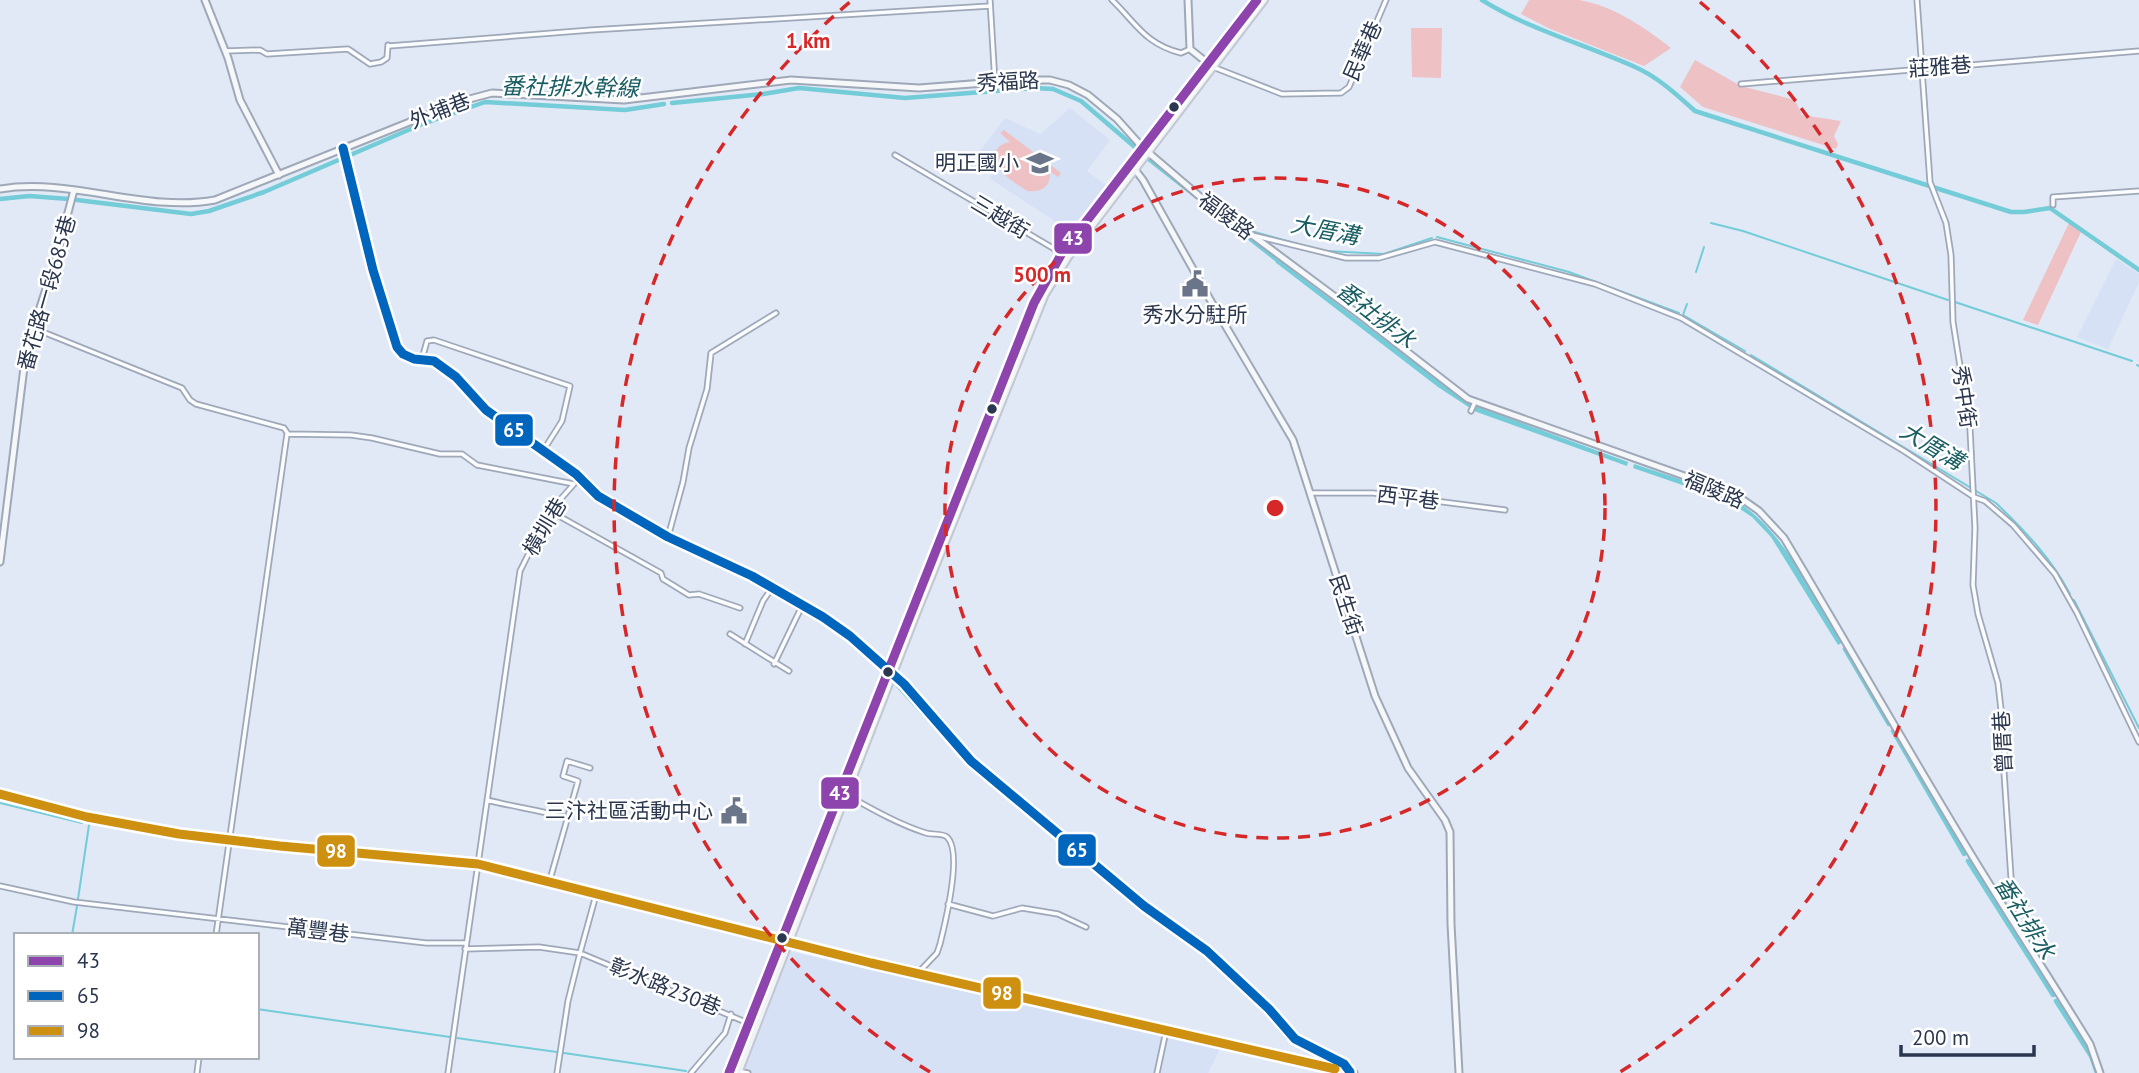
<svg xmlns="http://www.w3.org/2000/svg" width="2139" height="1073" viewBox="0 0 2139 1073" font-family="'PT Sans','Noto Sans TC',sans-serif">
  <style>
    .built { fill: #d6e1f6 }
    .green { fill: #eec1c5 }
    .water { fill: #73ccd7 }
    .lines { fill: none; stroke-linecap: round; stroke-linejoin: round }
    .stream { stroke: #73ccd7; stroke-width: 2 }
    .canal { stroke: #73ccd7; stroke-width: 4.5 }
    .street-casing { stroke: #9fa8b8; stroke-width: 7 }
    .secondary-casing { stroke: #9fa8b8; stroke-width: 9 }
    .primary-casing { stroke: #c2c7d1; stroke-width: 10 }
    .street { stroke: #fafcfe; stroke-width: 3.5 }
    .secondary { stroke: #f5f7f9; stroke-width: 5 }
    .primary { stroke: #eff2f6; stroke-width: 6 }
    .bus-1-casing { stroke: #fff; stroke-width: 14 }
    .bus-2-casing { stroke: #fff; stroke-width: 14 }
    .bus-3-casing { stroke: #fff; stroke-width: 14 }
    .bus-1 { stroke: #8e44ad; stroke-width: 9 }
    .bus-2 { stroke: #0065bd; stroke-width: 9 }
    .bus-3 { stroke: #ce9010; stroke-width: 9 }
    .ring { fill: none; stroke: #d62828; stroke-width: 3.5; stroke-dasharray: 12 9 }
    .bus-dot { fill: #2a374e; stroke: #fff; stroke-width: 2.5 }
    .labels { text-anchor: middle; stroke-width: 5; stroke-linejoin: round; paint-order: stroke }
    .street-label { font-size: 21px; fill: #2a374e; stroke: #fff }
    .poi-label { font-size: 21px; fill: #2a374e; stroke: #fff; text-anchor: end }
    .water-label { font-size: 23px; font-style: italic; fill: #195e63; stroke: #fff }
    .centre { fill: #d62828; stroke: #fff; stroke-width: 3.5 }
    .ring-label { font-size: 21px; text-anchor: middle; font-weight: bold; fill: #d62828; stroke: #fff; stroke-width: 5; stroke-linejoin: round; paint-order: stroke }
    .line-badge { stroke: #fff; stroke-width: 2.5 }
    .badge-label { font-size: 19px; text-anchor: middle; font-weight: bold; fill: #fff }
  </style>
  <rect width="100%" height="100%" fill="#e1e9f6"/>
  <!-- built -->
  <path class="built" d="M1070 108 1110 140 1087 171 1108 187 1074 227H1064L989 178 996 170 976 156 1005 118 1040 134Z
    M2116 259 2139 274V282L2108 349 2077 337Z
    M788 951 1220 1049 1208 1073H739Z"/>
  <!-- green -->
  <path class="green" d="M1529 0C1545 0 1563 0 1579 0 1614 6 1644 27 1671 48L1644 66 1548 28 1521 14Z
    M1411 28H1442L1441 78 1412 77Z
    M1695 60 1741 86 1795 100 1802 115 1841 121 1834 136 1838 144 1836 149 1703 107 1680 87Z
    M1004 130 1061 173 1058 177 1050 172C1051 187 1041 193 1027 191 1015 182 988 169 996 151 999 145 1004 143 1010 142L1000 133Z
    M2069 223 2081 232 2038 325 2023 320Z"/>
  <!-- water -->
  <path class="water" d="M1280 261 1471 404 1470 408 1438 387 1275 262Z
    M1476 406 1628 462 1627 466 1474 411Z
    M1634 464 1725 494 1723 499 1633 468Z
    M1730 497C1782 526 1812 593 1843 642L1838 645 1771 537 1752 517 1728 501Z"/>
  <g class="lines">
    <!-- stream -->
    <path class="stream" d="M1711 223 1743 231 1948 300
      M1240 231H1241
      M1251 231 1312 248
      M1437 237 1569 272 1679 313
      M1327 251 1384 254 1432 238
      M1696 272 1704 247
      M1955 302 2132 361
      M1683 315 1745 351
      M1683 315 1687 304
      M1751 355 1996 503C2025 531 2051 558 2070 594
      M2137 365 2139 366
      M659 535C733 571 827 612 884 673
      M2074 600 2139 728
      M893 682 967 763 1061 839 1129 899 1208 957 1250 995 1287 1039 1339 1068
      M0 803 82 823
      M78 899 89 825
      M72 935 77 906
      M257 1009 450 1037
      M457 1038 557 1052
      M564 1053 686 1071"/>
    <!-- canal -->
    <path class="canal" d="M1482 0C1530 30 1584 44 1635 67 1658 77 1677 95 1695 111L2011 212H2024L2050 208 2139 270
      M672 103 763 94 799 88 905 98 1034 88 1053 89 1081 101 1150 160 1281 263
      M0 199 29 196 69 199
      M77 200 191 214 209 211 264 192 420 125 485 102 625 110 664 104
      M1845 649 1889 724
      M1893 731 1964 854
      M1968 861 2053 995
      M2056 1001 2091 1056 2097 1073"/>
    <!-- street casing -->
    <g class="street-casing">
      <path id="street" d="M990 0 995 83
        M1112 0C1136 23 1145 44 1181 53L1190 49
        M1917 0 1930 182 1946 223 1951 255 1953 322 1970 429 1975 528 1973 585 1978 614 1998 683 2005 745 2004 772 2014 923
        M389 46 591 30 990 6
        M225 51 260 50 267 54 348 49 370 64 381 62 387 58 388 45
        M1213 67 1282 94 1341 93 1349 87 1386 0
        M1741 84 2139 51
        M343 149 373 270 397 347 403 354 414 359 434 361 456 377 486 410 576 474 598 496 668 537 752 576 823 617 850 636 904 684 971 761 1144 906 1207 951 1269 1009 1295 1039 1344 1064 1348 1070
        M895 155 1068 257
        M2053 205V197L2139 191
        M1256 236 1346 258H1379L1435 242 1595 284 1681 318 1904 451 1974 497 1985 501 2013 525 2055 574 2077 613 2139 742
        M33 328 182 388 190 400 196 404 284 428 288 434 351 435 372 438 440 454H462L477 465 574 484 550 511 520 571 448 1073
        M422 359 427 341 434 340 570 386 562 421 543 451
        M1471 411 1475 402
        M1310 493H1373L1505 510
        M550 511 661 573 663 579 689 595 699 594 740 608
        M668 537 683 482 689 448 707 389 711 353 776 313
        M730 634 789 671
        M745 644 763 601 772 588
        M774 664 802 606
        M847 795C872 809 898 824 926 833 932 835 942 833 947 837 963 852 945 924 940 944L937 953 918 973
        M487 800C514 807 540 810 567 818
        M549 883 578 781 563 776 567 761 590 768
        M0 886 74 902 426 943H466
        M596 895 580 953 748 1023
        M948 904 993 916 1022 908 1058 914 1086 927
        M216 935 287 434
        M465 949 539 947 580 953 568 1001 557 1073
        M731 1070 748 1073
        M197 1073 199 1057
        M691 1073 725 1033 731 1014
        M1157 1073 1166 1031"/>
    </g>
    <!-- secondary casing -->
    <g class="secondary-casing">
      <path id="secondary" d="M205 0 228 58 240 100 279 175
        M1188 0 1190 49 1210 65
        M1133 167 1143 180 1212 303 1293 440 1375 696 1408 768 1445 820 1450 832 1451 924 1459 1073
        M0 189C72 177 144 213 215 200L462 101 492 93 624 100 791 80 919 88 1023 80H1050L1069 85 1088 95 1117 119 1143 148 1198 195 1361 316 1468 399 1735 494 1759 511 1784 538C1847 643 1907 749 1971 854 2010 918 2051 980 2090 1044L2100 1073
        M0 562 26 351 56 258 74 190
        M0 794 87 817 179 834 280 846 478 864 871 963 1354 1073"/>
    </g>
    <!-- primary casing -->
    <g class="primary-casing">
      <path id="primary" d="M729 1073 1034 303 1062 253 1257 0
        M738 1073 916 614 1045 294 1068 257 1264 0"/>
    </g>
    <!-- street -->
    <use href="#street" class="street"/>
    <!-- secondary -->
    <use href="#secondary" class="secondary"/>
    <!-- primary -->
    <use href="#primary" class="primary"/>
    <!-- bus-1 casing -->
    <g class="bus-1-casing">
      <path id="bus-1" d="M729 1073 1034 303 1062 253 1257 0"/>
    </g>
    <!-- bus-2 casing -->
    <g class="bus-2-casing">
      <path id="bus-2" d="M343 148 373 270 397 347 403 354 414 359 434 361 456 377 486 410 576 474 598 496 668 537 752 576 823 617 850 636 904 684 971 761 1144 906 1207 951 1269 1009 1295 1039 1344 1064 1350 1072"/>
    </g>
    <!-- bus-3 casing -->
    <g class="bus-3-casing">
      <path id="bus-3" d="M0 794 87 817 179 834 280 846 478 864 871 963 1335 1069"/>
    </g>
    <!-- bus-1 -->
    <use href="#bus-1" class="bus-1"/>
    <!-- bus-2 -->
    <use href="#bus-2" class="bus-2"/>
    <!-- bus-3 -->
    <use href="#bus-3" class="bus-3"/>
  </g>
  <!-- distance rings -->
  <g class="ring">
    <circle cx="1275" cy="508" r="330"/>
    <path d="M930 1072A661 661 0 0 1 850 2M1700 2A661 661 0 0 1 1620 1072"/>
  </g>
  <!-- icons -->
  <defs>
    <g id="school-bare" transform="scale(2.1)"><path d="M0-5L7-2L0 1L-7-2ZM-4 1L0 2.5L4 1V4Q0 6-4 4Z" fill="#6a7589" stroke="#fff" stroke-width="2.5" paint-order="stroke"/></g>
    <g id="civic-bare" transform="scale(2.1)"><path d="M-.6-6.5H3V-4.5H.6V-3L4-1V1h2V6H-6V1h2V-1L-.6-3ZM-1.2 2.5V6h2.4V2.5Z" fill="#6a7589" stroke="#fff" stroke-width="2.5" paint-order="stroke"/></g>
  </defs>
  <g fill-rule="evenodd">
    <use href="#school-bare" x="1040" y="163"/>
    <use href="#civic-bare" x="1195" y="284"/>
    <use href="#civic-bare" x="734" y="811"/>
  </g>
  <!-- markers -->
  <g class="bus-dot">
    <circle cx="1174" cy="107" r="6"/>
    <circle cx="992" cy="409" r="6"/>
    <circle cx="888" cy="672" r="6"/>
    <circle cx="782" cy="938" r="6"/>
  </g>
  <g class="labels">
    <!-- street labels -->
    <g class="street-label">
      <text transform="translate(1363 51) rotate(-66)" y="7">民華巷</text>
      <text transform="translate(1940 67) rotate(-4)" y="7">莊雅巷</text>
      <text transform="translate(1008 82) rotate(-3)" y="7">秀福路</text>
      <text transform="translate(440 111) rotate(-21)" y="7">外埔巷</text>
      <text transform="translate(1226 216) rotate(37)" y="7">福陵路</text>
      <text transform="translate(1000 217) rotate(31)" y="7">三越街</text>
      <text transform="translate(47 293) rotate(-74)" y="7">番花路一段685巷</text>
      <text transform="translate(1964 397) rotate(82)" y="7">秀中街</text>
      <text transform="translate(1714 490) rotate(23)" y="7">福陵路</text>
      <text transform="translate(1408 498) rotate(7)" y="7">西平巷</text>
      <text transform="translate(545 527) rotate(-59)" y="7">橫圳巷</text>
      <text transform="translate(1346 605) rotate(72)" y="7">民生街</text>
      <text transform="translate(2003 742) rotate(-93)" y="7">曾厝巷</text>
      <text transform="translate(318 931) rotate(7)" y="7">萬豐巷</text>
      <text transform="translate(665 987) rotate(22)" y="7">彰水路230巷</text>
    </g>
    <!-- poi labels -->
    <g class="poi-label">
      <text x="1019" y="170">明正國小</text>
      <text x="1195" y="322" text-anchor="middle">秀水分駐所</text>
      <text x="713" y="818">三汴社區活動中心</text>
    </g>
    <!-- water labels -->
    <g class="water-label">
      <text transform="translate(570 87) rotate(1)" y="8">番社排水幹線</text>
      <text transform="translate(1325 230) rotate(11)" y="8">大厝溝</text>
      <text transform="translate(1376 315) rotate(38)" y="8">番社排水</text>
      <text transform="translate(1932 446) rotate(31)" y="8">大厝溝</text>
      <text transform="translate(2025 918) rotate(58)" y="8">番社排水</text>
    </g>
  </g>
  <circle cx="1275" cy="508" r="10" class="centre"/>
  <g class="ring-label">
    <text x="808" y="48">1 km</text>
    <text x="1042" y="282">500 m</text>
  </g>
  <g class="line-badge">
    <rect x="1053" y="222" width="40" height="33" rx="7" fill="#8e44ad"/>
    <rect x="494" y="413" width="40" height="34" rx="7" fill="#0065bd"/>
    <rect x="820" y="776" width="40" height="34" rx="7" fill="#8e44ad"/>
    <rect x="1057" y="833" width="40" height="34" rx="7" fill="#0065bd"/>
    <rect x="316" y="834" width="40" height="34" rx="7" fill="#ce9010"/>
    <rect x="982" y="976" width="40" height="34" rx="7" fill="#ce9010"/>
  </g>
  <g class="badge-label">
    <text x="1073" y="245">43</text>
    <text x="514" y="437">65</text>
    <text x="840" y="800">43</text>
    <text x="1077" y="857">65</text>
    <text x="336" y="858">98</text>
    <text x="1002" y="1000">98</text>
  </g>
  <!-- legend -->
  <rect x="14" y="933" width="245" height="126" fill="#ffffff" stroke="#aaafb8" stroke-width="2"/>
  <rect x="28" y="956" width="35" height="10" fill="#8e44ad" stroke="#aaafb8" stroke-width="2"/>
  <text x="77" y="968" font-size="21" fill="#2a374e">43</text>
  <rect x="28" y="991" width="35" height="10" fill="#0065bd" stroke="#aaafb8" stroke-width="2"/>
  <text x="77" y="1003" font-size="21" fill="#2a374e">65</text>
  <rect x="28" y="1026" width="35" height="10" fill="#ce9010" stroke="#aaafb8" stroke-width="2"/>
  <text x="77" y="1038" font-size="21" fill="#2a374e">98</text>
  <!-- scale -->
  <path d="M1901 1045v10h133v-10" fill="none" stroke="#2a374e" stroke-width="3.5"/>
  <text x="1912" y="1045" font-size="21" fill="#2a374e" stroke="#ffffff" stroke-width="5" paint-order="stroke">200 m</text>
</svg>
